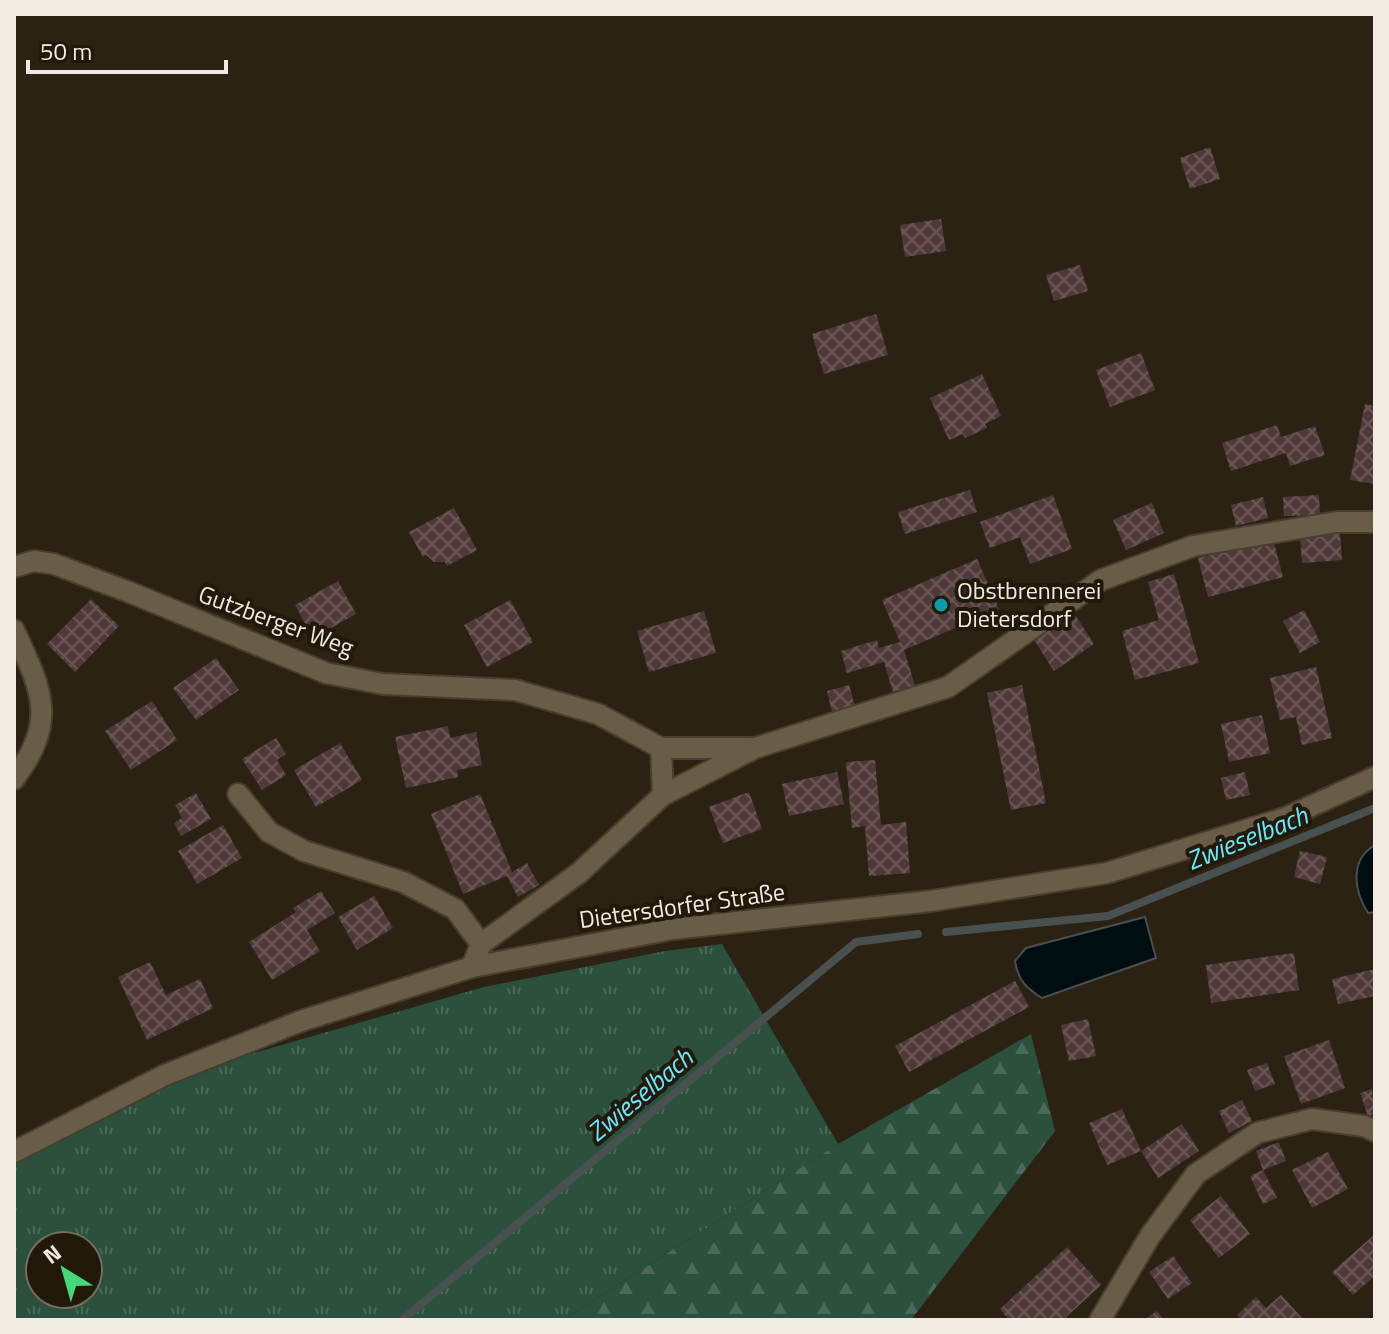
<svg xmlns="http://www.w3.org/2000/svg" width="1389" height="1334" viewBox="0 0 1389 1334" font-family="'Titillium Web',sans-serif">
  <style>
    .grass { fill: url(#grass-tufts); fill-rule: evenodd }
    .forest { fill: url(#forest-firs) }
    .water { fill: #000e12; stroke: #485050; stroke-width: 2 }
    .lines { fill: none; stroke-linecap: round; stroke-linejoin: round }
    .stream { stroke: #485050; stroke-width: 8 }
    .building { fill: url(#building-cross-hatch) }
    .minor-casing { stroke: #473e30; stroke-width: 24 }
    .minor { stroke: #685d47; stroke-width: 20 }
    .culture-dot { fill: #0f9aa8; stroke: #221909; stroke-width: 3 }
    .labels { text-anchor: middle; stroke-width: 8; stroke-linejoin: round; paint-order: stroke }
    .poi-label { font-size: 24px; fill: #f1ebe1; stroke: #221909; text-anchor: start }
    .street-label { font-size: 24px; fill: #f1ebe1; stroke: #221909 }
    .water-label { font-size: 26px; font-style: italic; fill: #6fe7fc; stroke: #221909 }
  </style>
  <defs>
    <pattern id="grass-tufts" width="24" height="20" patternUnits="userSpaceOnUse" patternTransform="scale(2)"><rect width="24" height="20" fill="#2b503e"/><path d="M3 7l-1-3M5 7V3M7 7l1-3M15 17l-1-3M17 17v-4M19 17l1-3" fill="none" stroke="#4a695a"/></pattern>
    <pattern id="forest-firs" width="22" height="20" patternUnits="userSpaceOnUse" patternTransform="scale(2)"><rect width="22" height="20" fill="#2b503e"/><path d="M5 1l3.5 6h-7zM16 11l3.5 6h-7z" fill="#4a695a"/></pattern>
    <pattern id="building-cross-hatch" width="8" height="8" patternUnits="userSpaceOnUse" patternTransform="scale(2)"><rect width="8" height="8" fill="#4f3a39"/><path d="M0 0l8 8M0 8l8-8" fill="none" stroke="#695755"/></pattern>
  </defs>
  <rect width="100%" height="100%" fill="#2b2213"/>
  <!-- grass -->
  <path class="grass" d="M722 944 838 1144 563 1320H14V1143L121 1091 484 987 665 951ZM40 1246H88V1294H40Z"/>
  <!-- forest -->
  <path class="forest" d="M1031 1034 1055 1131 911 1320H563L838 1144Z"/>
  <!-- water -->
  <path class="water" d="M1375 845V912L1368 913C1354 891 1349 860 1375 845Z
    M1145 917 1156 958 1042 998C1026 988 1018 980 1015 961L1026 948Z"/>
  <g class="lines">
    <!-- stream -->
    <path class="stream" d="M946 932 1108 916 1375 808
      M402 1320 856 942 918 934"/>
  </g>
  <!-- building -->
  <path class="building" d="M1210 147 1220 179 1190 189 1180 158Z
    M941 219 946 251 905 257 900 225Z
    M1080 265 1088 291 1054 301 1046 275Z
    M876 314 888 355 824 374 812 334Z
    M1141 353 1155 390 1110 407 1096 370Z
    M982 374 1001 416 985 424 987 428 965 438 963 434 949 440 930 398Z
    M1365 404 1375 406V484L1350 480Z
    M1277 425 1281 437 1315 426 1325 455 1290 466 1286 453 1231 471 1222 443Z
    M970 490 977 512 905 534 898 512Z
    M1053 495 1072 549 1030 564 1020 537 990 548 980 522Z
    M1319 495 1320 515 1284 516 1283 497Z
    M1263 497 1268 518 1236 526 1231 505Z
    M1152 503 1164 533 1126 550 1113 520Z
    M454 508 477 550 447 566 445 562H434L426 555 423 557 409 532Z
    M1340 532 1342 560 1302 563 1300 535Z
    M1273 539 1283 577 1208 597 1198 558Z
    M977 559 999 609 904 650 915 686 893 692 884 662 847 673 841 651 877 640 879 648 900 642 882 600Z
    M1174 574 1199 663 1135 680 1122 631 1159 620 1148 582Z
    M338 581 356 614 313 638 295 605Z
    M91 599 119 626 75 672 47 644Z
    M510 600 533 642 487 667 464 625Z
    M1304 610 1320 642 1300 653 1283 621Z
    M704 611 716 653 649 672 637 631Z
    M1074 613 1094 644 1054 671 1034 640Z
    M216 658 239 690 196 720 173 688Z
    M1316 667 1332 738 1302 745 1296 717 1280 720 1270 678Z
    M849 685 856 710 833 716 827 691Z
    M1022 685 1046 803 1011 810 987 693Z
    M152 701 177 740 131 770 105 731Z
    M1262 715 1270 753 1229 762 1221 724Z
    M448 726 450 738 476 732 482 765 457 770 458 777 406 788 395 737Z
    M276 738 286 754 277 760 286 775 262 790 242 759Z
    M340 743 362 780 316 807 294 770Z
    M875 760 881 825 906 822 910 873 869 876 865 826 852 828 846 762Z
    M837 772 844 804 789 816 782 784Z
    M1245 772 1250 795 1226 800 1221 778Z
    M749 792 762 829 723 843 709 807Z
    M196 793 211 819 181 836 174 823 182 818 175 805Z
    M480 794 512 872 527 863 539 885 518 897 507 876 463 894 431 814Z
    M223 825 242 858 197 884 178 851Z
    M1300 851 1327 857 1320 884 1294 877Z
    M321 891 335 913 307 930 320 951 272 980 249 942 296 912 293 908Z
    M374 896 393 928 357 950 338 917Z
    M1294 953 1299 990 1211 1003 1206 965Z
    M150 962 166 995 200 979 213 1008 147 1040 118 977Z
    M1375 969V996L1338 1004 1332 979Z
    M1015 981 1029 1007 909 1072 895 1046Z
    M1088 1019 1096 1056 1069 1061 1061 1025Z
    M1329 1040 1345 1088 1301 1104 1284 1056Z
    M1267 1063 1275 1084 1255 1091 1247 1070Z
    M1372 1089 1375 1114 1368 1116 1360 1093Z
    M1242 1100 1252 1121 1229 1133 1219 1111Z
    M1122 1109 1141 1151 1107 1165 1089 1123Z
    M1182 1124 1199 1151 1158 1178 1141 1151Z
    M1279 1142 1286 1161 1263 1170 1256 1151Z
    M1328 1152 1348 1189 1312 1208 1292 1170Z
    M1263 1170 1277 1198 1263 1204 1250 1176Z
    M1221 1196 1250 1234 1219 1258 1190 1220Z
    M1375 1234V1276L1353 1295 1332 1272Z
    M1067 1247 1101 1285 1063 1320H1009L1000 1309Z
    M1173 1256 1192 1283 1168 1299 1149 1272Z
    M1281 1295 1302 1318 1301 1320H1242L1237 1315 1256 1297 1266 1308Z
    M1157 1311 1164 1320H1144Z"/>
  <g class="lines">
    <!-- minor casing -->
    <g class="minor-casing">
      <path id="minor" d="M14 567 34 561 54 564 129 592 326 673 383 684 515 690 598 714 661 748H751
        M14 630C42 691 58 720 14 779
        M661 748 663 795
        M238 794 269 832 304 851 403 882 455 909 481 944
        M472 967 481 944 579 873 663 795 755 748 948 687 1101 580 1193 546 1337 522H1375
        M14 1152 165 1075 301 1021 472 967 673 929 931 901 1107 873 1285 818 1375 777
        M1100 1320 1150 1236 1196 1174 1257 1133 1312 1119 1364 1126 1375 1131"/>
    </g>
    <!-- minor -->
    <use href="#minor" class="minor"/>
  </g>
  <!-- markers -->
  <circle class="culture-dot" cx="941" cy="605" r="8"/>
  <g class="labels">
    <!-- poi labels -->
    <g class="poi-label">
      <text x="957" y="599">Obstbrennerei<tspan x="957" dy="28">Dietersdorf</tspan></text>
    </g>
    <!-- street labels -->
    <g class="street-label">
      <text transform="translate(276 621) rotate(20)" y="8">Gutzberger Weg</text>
      <text transform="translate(682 906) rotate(-8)" y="8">Dietersdorfer Straße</text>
    </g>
    <!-- water labels -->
    <g class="water-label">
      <text transform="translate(1247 838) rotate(-22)" y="9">Zwieselbach</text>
      <text transform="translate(640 1095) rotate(-40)" y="9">Zwieselbach</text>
    </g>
  </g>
  <!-- border -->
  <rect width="1389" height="1334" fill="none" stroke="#f1ebe1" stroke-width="32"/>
  <!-- north arrow -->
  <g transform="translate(64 1270) rotate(323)"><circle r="38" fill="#221909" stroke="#756d5f" stroke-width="2"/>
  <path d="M0-6L14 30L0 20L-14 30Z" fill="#47d779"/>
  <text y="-12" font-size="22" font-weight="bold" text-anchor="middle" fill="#f1ebe1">N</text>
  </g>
  <!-- scale -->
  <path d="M28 60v12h198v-12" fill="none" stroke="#f1ebe1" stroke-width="4"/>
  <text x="40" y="60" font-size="24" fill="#f1ebe1" stroke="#221909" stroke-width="6" paint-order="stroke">50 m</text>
</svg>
